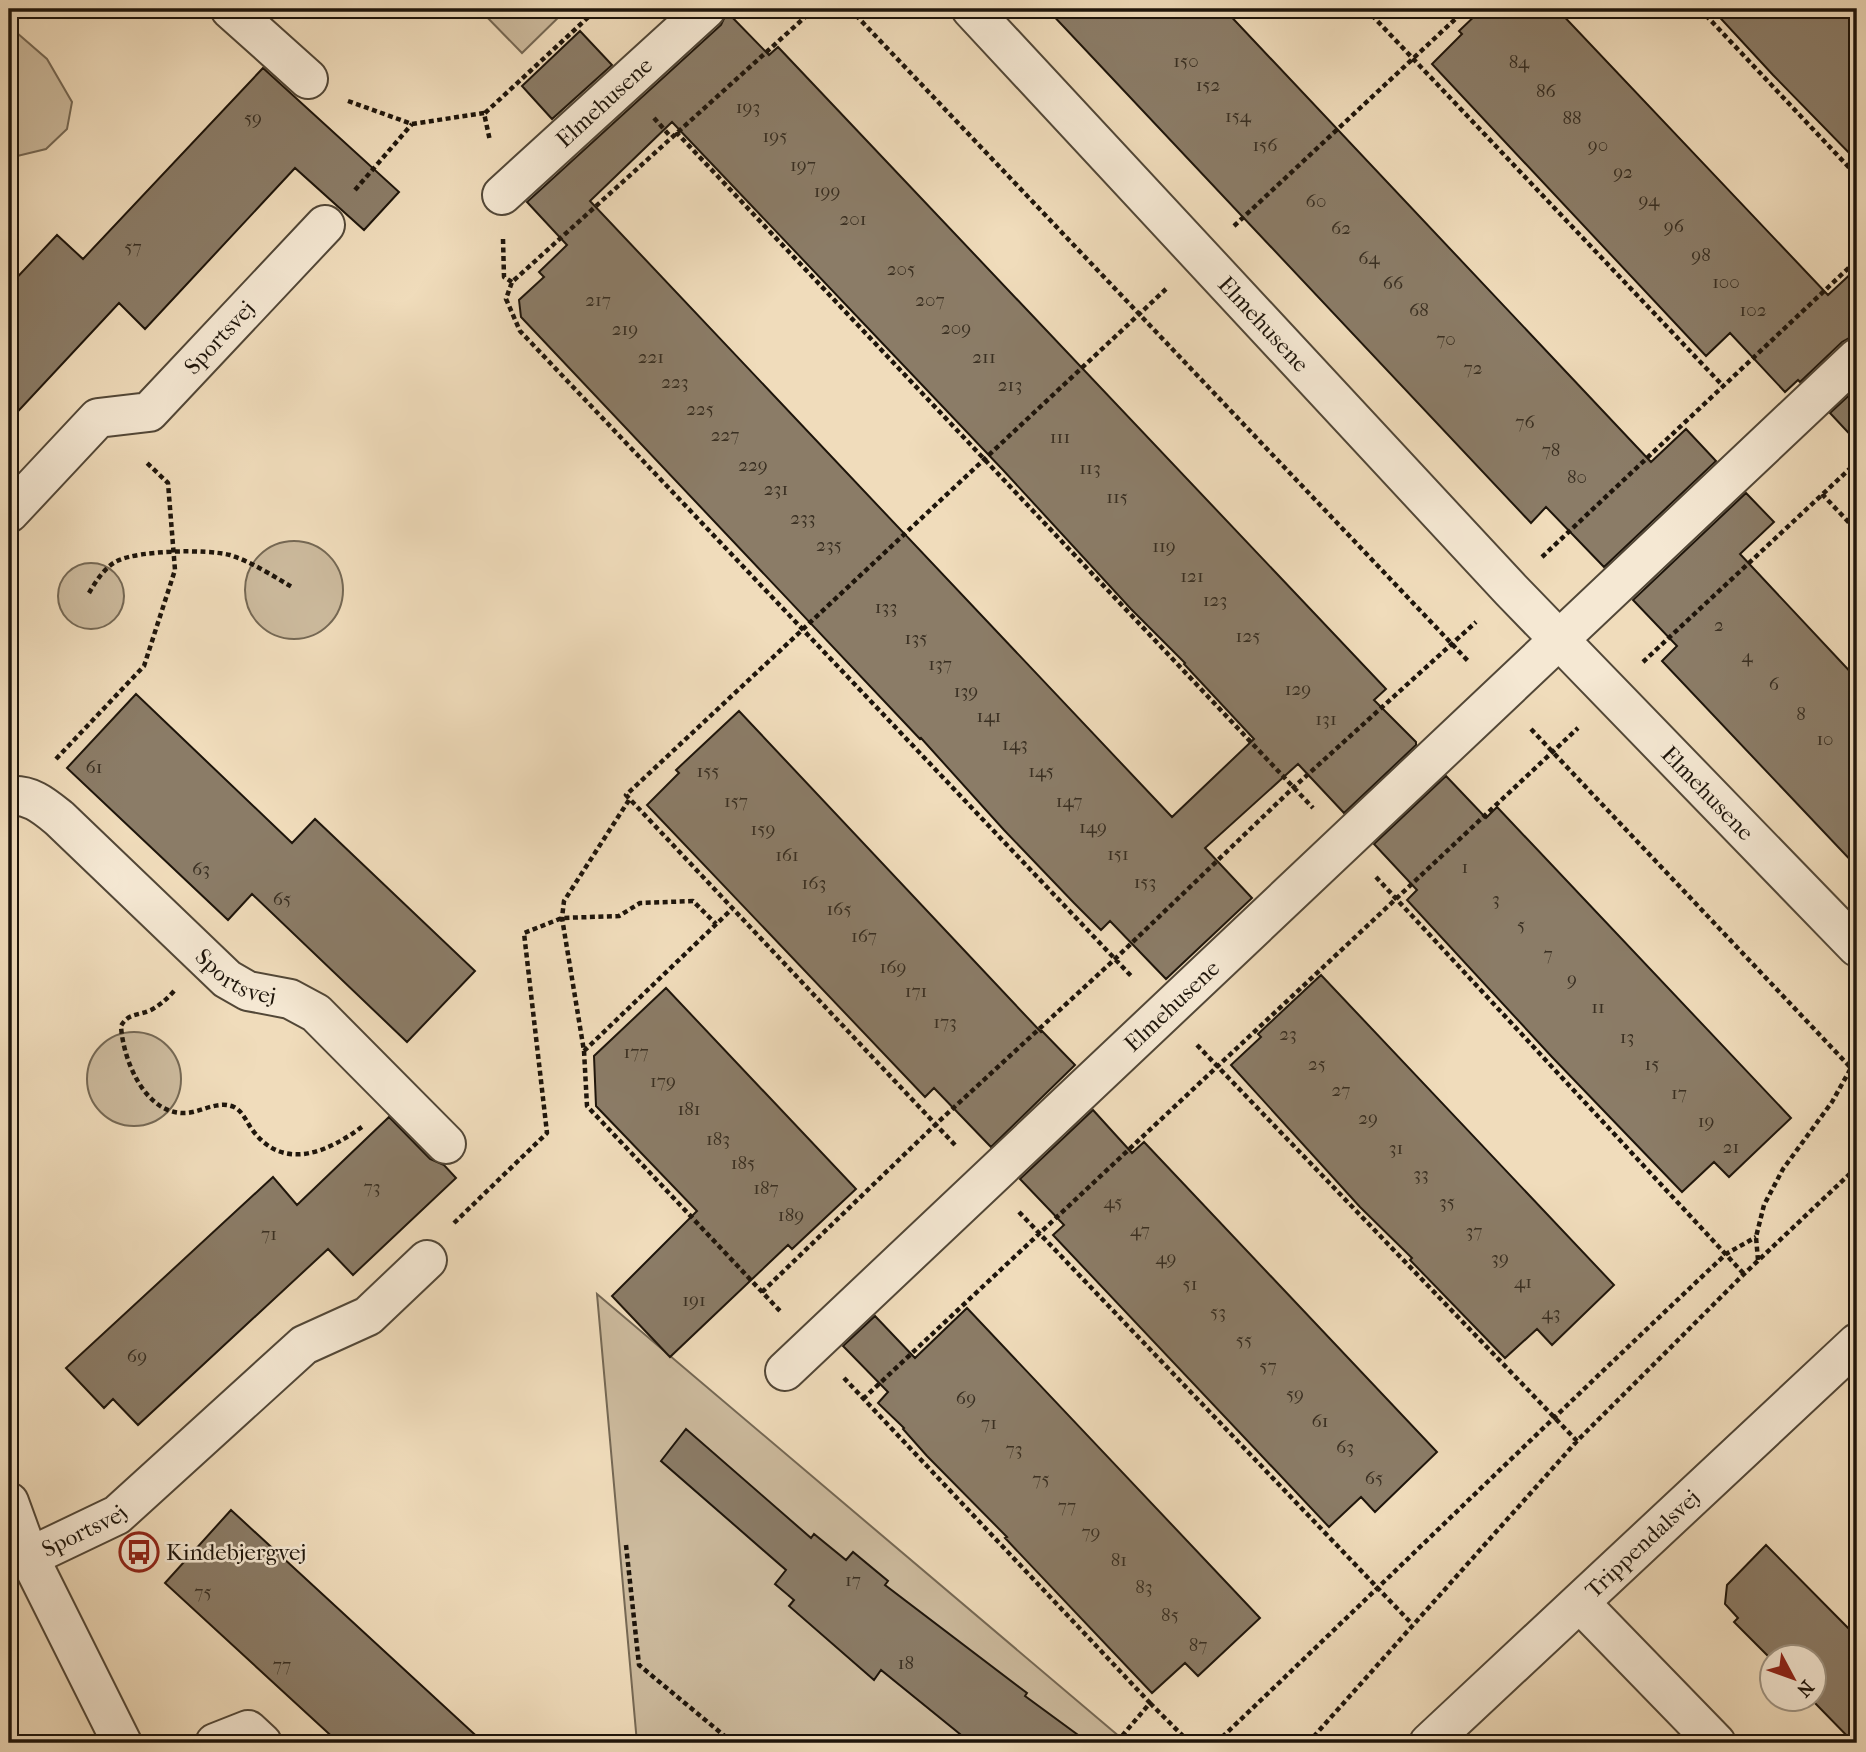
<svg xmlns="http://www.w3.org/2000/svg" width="1866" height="1752" viewBox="0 0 1866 1752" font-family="'IM FELL French Canon',serif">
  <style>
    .green { fill: #ccba9d; stroke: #756854; stroke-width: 2 }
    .building { fill: #8b7c67; stroke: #1e150b; stroke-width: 2; fill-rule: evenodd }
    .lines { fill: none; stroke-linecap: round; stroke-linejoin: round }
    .minor-casing { stroke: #524737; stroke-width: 42 }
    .path { stroke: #1e150b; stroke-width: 4.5; stroke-dasharray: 5 3.5; stroke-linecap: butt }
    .minor { stroke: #f5e8d3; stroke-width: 38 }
    .labels { text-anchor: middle; stroke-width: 5; stroke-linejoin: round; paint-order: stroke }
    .number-label { font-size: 19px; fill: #392f22 }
    .street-label { font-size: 23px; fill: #1e150b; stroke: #f5e8d3 }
    .poi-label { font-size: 23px; fill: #1e150b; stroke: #f5e8d3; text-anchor: start }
  </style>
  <rect width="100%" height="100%" fill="#f0dcbb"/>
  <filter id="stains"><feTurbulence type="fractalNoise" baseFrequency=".00286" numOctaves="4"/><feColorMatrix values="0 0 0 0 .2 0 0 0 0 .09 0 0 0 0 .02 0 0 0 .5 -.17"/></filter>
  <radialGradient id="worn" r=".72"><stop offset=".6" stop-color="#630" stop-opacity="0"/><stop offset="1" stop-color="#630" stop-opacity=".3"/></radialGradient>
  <!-- green -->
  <path class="green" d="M479 9H567L522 53Z
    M9 26 47 59 72 102 67 129 46 149 9 158Z
    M245 590a49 49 0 1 1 98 0a49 49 0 1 1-98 0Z
    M58 596a33 33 0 1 1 66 0a33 33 0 1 1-66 0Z
    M87 1079a47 47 0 1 1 94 0a47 47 0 1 1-94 0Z
    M597 1294 1127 1743H637Z"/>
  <!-- building -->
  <path class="building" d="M1047 9H1224L1651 462 1686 429 1716 461 1604 567 1546 507 1531 523Z
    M1482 9H1557L1828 295 1857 268V337H1851L1842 342 1800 382 1798 380 1785 392 1730 333 1706 356 1432 64 1462 34 1459 31Z
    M1712 9H1857V161L1773 75Z
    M727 12 769 55 778 47 1386 689 1374 700 1416 742V745L1344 813 1298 764 1205 848 1252 898 1166 979 1110 921 1101 930 1074 903 1004 830 921 738 920 739 521 317 519 300 544 277 539 272 567 245 527 202 721 25ZM672 122 1003 470 1131 609 1185 663 1184 664 1254 739 1172 817 590 201Z
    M580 31 612 65 552 119 522 86Z
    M263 68 399 192 364 230 295 168 145 329 119 303 9 421V286L57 235 83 259Z
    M1857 388V442L1830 413Z
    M1746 493 1774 522 1740 554 1857 679V867L1662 661 1677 646 1633 600Z
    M136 694 292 843 315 819 475 971 407 1042 252 894 228 920 67 768Z
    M739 711 1041 1032 1042 1031 1075 1065 991 1147 934 1088 925 1097 647 805 679 773 676 770Z
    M1446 776 1486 818 1497 807 1791 1118 1729 1177 1714 1162 1682 1192 1552 1057 1407 900 1417 890 1374 844Z
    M1321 975 1614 1285 1552 1345 1537 1329 1505 1358 1410 1260 1412 1258 1360 1207 1231 1065 1261 1037 1258 1034Z
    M666 988 856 1189 792 1249 788 1245 670 1357 612 1296 697 1211 596 1106 594 1056Z
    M1093 1110 1132 1153 1144 1142 1437 1452 1375 1512 1361 1497 1329 1527 1053 1235 1064 1225 1020 1179Z
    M389 1117 430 1159 444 1165 456 1178 353 1275 328 1249 138 1425 113 1399 104 1408 66 1368 273 1177 297 1205Z
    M967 1308 1260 1618 1198 1676 1185 1663 1152 1693 1005 1538 1007 1537 927 1456 903 1429 904 1428 878 1403 888 1392 843 1346 875 1316 915 1358Z
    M686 1429 811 1538 814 1534 846 1560 853 1552 888 1581 885 1585 1027 1693 1025 1696 1089 1743H971L881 1670 874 1680 789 1606 794 1600 775 1584 786 1570 661 1461Z
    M231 1510 484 1743H339L165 1583Z
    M1766 1545 1857 1637V1743H1854L1811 1699H1814V1657H1772V1660L1734 1622 1738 1618 1725 1604 1727 1585Z"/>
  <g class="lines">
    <!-- minor casing -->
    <g class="minor-casing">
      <g id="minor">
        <path d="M230 9 308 79"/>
        <path id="s1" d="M971 9 1511 590 1857 947"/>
        <path id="s2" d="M502 195 706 9"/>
        <path id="s3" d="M9 513 98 418 149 412 325 225"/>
        <path id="s4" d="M9 796C30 794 43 805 59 818L227 979 248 991 290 999 316 1013 446 1144"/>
        <path id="s5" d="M785 1371 1857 358"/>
        <path d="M9 1502 29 1557 122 1743"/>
        <path id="s6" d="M29 1557 117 1515 304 1345 368 1316 427 1260"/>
        <path d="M1580 1603 1716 1743"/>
        <path d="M215 1743 248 1730 262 1743"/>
        <path id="s7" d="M1429 1743 1857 1343"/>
      </g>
    </g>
    <!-- path -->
    <path class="path" d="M814 9 512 282 506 299 520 331 1133 978
      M850 9 1468 661
      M1366 9 1724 387
      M1700 9 1857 176
      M348 101 412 124 484 113 490 141
      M485 113 597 9
      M654 118 671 137
      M676 132 1313 808
      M355 190 412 124
      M1234 226 1466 9
      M503 239 504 277 512 282
      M1822 494 1857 531
      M1542 557 1857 260
      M89 593C96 581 105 567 117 561 140 550 206 549 230 555 252 562 273 576 292 587
      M1643 662 1857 462
      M1531 729 1851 1068 1832 1102 1783 1169 1764 1205 1756 1237 1758 1260
      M56 759 144 666 175 570 168 483 145 461
      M629 800 564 901 562 918 584 1051 587 1106 780 1311
      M1376 877 1744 1274
      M174 991C167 999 160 1005 151 1010 138 1016 128 1013 121 1026 123 1060 145 1115 186 1113 202 1112 218 1100 234 1107 244 1112 247 1124 254 1132 285 1172 330 1151 363 1126
      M1197 1045 1577 1441
      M584 1051 732 909
      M955 1145 626 795 1166 289
      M1019 1212 1412 1624
      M454 1223 547 1133 524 933 562 918 619 916 640 903 693 901 716 924
      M762 1292 936 1124 1115 959 1294 787 1476 622
      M844 1378 1150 1703 1116 1743
      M863 1399 1578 728
      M626 1545 639 1665 733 1743
      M1150 1703 1190 1743
      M1216 1743C1386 1581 1554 1416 1726 1254L1756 1237
      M1308 1743 1577 1441 1744 1274 1857 1167"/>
    <!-- minor -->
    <use href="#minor" class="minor"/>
  </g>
  <!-- icons -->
  <defs>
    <g id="bus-ring" transform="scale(2.0125)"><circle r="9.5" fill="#f5e8d3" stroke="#8f2418" stroke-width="1.5"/><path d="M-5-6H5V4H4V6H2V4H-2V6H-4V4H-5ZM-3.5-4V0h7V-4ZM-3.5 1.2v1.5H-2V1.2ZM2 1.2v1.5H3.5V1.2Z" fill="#8f2418"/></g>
  </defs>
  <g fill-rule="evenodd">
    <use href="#bus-ring" x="139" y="1552"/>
  </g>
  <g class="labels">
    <!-- number labels -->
    <g class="number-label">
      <text x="1186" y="67">150</text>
      <text x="1519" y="68">84</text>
      <text x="1208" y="91">152</text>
      <text x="1546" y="97">86</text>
      <text x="748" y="113">193</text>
      <text x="1238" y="122">154</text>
      <text x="253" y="124">59</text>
      <text x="1572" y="124">88</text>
      <text x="775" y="142">195</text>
      <text x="1265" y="151">156</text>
      <text x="1598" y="151">90</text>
      <text x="803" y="171">197</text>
      <text x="1623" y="178">92</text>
      <text x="827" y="197">199</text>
      <text x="1649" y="206">94</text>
      <text x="1316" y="207">60</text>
      <text x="853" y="225">201</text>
      <text x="1674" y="232">96</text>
      <text x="1341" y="234">62</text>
      <text x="133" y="253">57</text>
      <text x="1701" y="261">98</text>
      <text x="1369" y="264">64</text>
      <text x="901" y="275">205</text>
      <text x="1726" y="288">100</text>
      <text x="1393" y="289">66</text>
      <text x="598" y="306">217</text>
      <text x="930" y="306">207</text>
      <text x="1419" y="316">68</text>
      <text x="1753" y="316">102</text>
      <text x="956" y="334">209</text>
      <text x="625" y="335">219</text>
      <text x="1446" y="345">70</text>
      <text x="651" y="363">221</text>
      <text x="984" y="363">211</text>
      <text x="1473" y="374">72</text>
      <text x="675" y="388">223</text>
      <text x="1010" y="391">213</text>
      <text x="700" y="415">225</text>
      <text x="1525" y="428">76</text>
      <text x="725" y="441">227</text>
      <text x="1060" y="443">111</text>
      <text x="1551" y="456">78</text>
      <text x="753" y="471">229</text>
      <text x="1090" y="474">113</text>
      <text x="1577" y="483">80</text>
      <text x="776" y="495">231</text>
      <text x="1117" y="503">115</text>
      <text x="803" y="524">233</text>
      <text x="829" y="551">235</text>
      <text x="1164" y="552">119</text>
      <text x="1192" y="582">121</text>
      <text x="1215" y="606">123</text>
      <text x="886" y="613">133</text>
      <text x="1719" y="631">2</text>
      <text x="1248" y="642">125</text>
      <text x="916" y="644">135</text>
      <text x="1747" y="662">4</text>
      <text x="940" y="670">137</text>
      <text x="1774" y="690">6</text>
      <text x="1298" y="695">129</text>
      <text x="966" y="697">139</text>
      <text x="1801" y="720">8</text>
      <text x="989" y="722">141</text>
      <text x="1326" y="725">131</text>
      <text x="1825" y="745">10</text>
      <text x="1015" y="750">143</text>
      <text x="94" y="773">61</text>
      <text x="708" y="777">155</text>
      <text x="1041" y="777">145</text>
      <text x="736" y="807">157</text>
      <text x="1069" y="807">147</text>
      <text x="1093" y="833">149</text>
      <text x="763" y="835">159</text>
      <text x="1118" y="860">151</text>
      <text x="787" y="861">161</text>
      <text x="1465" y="873">1</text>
      <text x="201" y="875">63</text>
      <text x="1145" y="888">153</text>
      <text x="814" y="889">163</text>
      <text x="282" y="905">65</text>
      <text x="1496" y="905">3</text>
      <text x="839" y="915">165</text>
      <text x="1521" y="931">5</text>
      <text x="864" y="942">167</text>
      <text x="1548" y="960">7</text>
      <text x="893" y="973">169</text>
      <text x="1572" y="985">9</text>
      <text x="916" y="997">171</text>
      <text x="1598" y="1013">11</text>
      <text x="945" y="1028">173</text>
      <text x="1288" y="1040">23</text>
      <text x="1627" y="1043">13</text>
      <text x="636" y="1058">177</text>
      <text x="1317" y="1070">25</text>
      <text x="1652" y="1070">15</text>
      <text x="663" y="1087">179</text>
      <text x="1341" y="1096">27</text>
      <text x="1679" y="1099">17</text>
      <text x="689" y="1115">181</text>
      <text x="1368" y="1124">29</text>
      <text x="1706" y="1127">19</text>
      <text x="718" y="1145">183</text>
      <text x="1731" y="1153">21</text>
      <text x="1396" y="1154">31</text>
      <text x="743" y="1169">185</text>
      <text x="1421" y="1180">33</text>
      <text x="372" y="1193">73</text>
      <text x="766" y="1194">187</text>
      <text x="1113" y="1208">45</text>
      <text x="1447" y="1208">35</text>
      <text x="791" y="1221">189</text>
      <text x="1140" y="1236">47</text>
      <text x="1474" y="1237">37</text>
      <text x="269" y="1240">71</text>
      <text x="1166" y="1264">49</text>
      <text x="1500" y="1264">39</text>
      <text x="1523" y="1288">41</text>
      <text x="1190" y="1290">51</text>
      <text x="694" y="1306">191</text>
      <text x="1218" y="1318">53</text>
      <text x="1551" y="1319">43</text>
      <text x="1244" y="1346">55</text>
      <text x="137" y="1362">69</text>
      <text x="1268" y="1372">57</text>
      <text x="1295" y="1400">59</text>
      <text x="966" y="1404">69</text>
      <text x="1320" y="1427">61</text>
      <text x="989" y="1429">71</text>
      <text x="1345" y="1453">63</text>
      <text x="1014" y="1455">73</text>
      <text x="1374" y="1484">65</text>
      <text x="1041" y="1485">75</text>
      <text x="1067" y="1512">77</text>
      <text x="1091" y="1538">79</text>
      <text x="1119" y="1566">81</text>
      <text x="853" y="1586">17</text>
      <text x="1144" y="1593">83</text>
      <text x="203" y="1598">75</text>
      <text x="1170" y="1621">85</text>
      <text x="1198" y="1651">87</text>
      <text x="906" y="1669">18</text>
      <text x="282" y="1671">77</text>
    </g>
    <!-- street labels -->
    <g class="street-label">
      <text dy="8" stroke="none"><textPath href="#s2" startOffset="138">Elmehusene</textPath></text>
      <text dy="8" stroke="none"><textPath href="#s1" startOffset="430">Elmehusene</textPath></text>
      <text dy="8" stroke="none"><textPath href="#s3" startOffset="284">Sportsvej</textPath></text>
      <text dy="8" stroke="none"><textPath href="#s1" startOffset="1076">Elmehusene</textPath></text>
      <text dy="8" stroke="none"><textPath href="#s4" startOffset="296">Sportsvej</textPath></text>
      <text dy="8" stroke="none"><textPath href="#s5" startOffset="532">Elmehusene</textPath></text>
      <text dy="8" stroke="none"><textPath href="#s6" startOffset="61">Sportsvej</textPath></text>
      <text dy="8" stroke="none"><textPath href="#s7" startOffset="292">Trippendalsvej</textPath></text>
    </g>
    <!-- poi labels -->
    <g class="poi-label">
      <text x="166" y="1560">Kindebjergvej</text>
    </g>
  </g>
  <!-- margin -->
  <rect width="1866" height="1752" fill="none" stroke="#f0dcbb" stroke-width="35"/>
  <rect x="10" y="10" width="1845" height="1731" fill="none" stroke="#1e150b" stroke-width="3.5"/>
  <rect x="18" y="18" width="1831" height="1717" fill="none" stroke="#1e150b" stroke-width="2"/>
  <!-- north arrow -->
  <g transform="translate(1793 1678) rotate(131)"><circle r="33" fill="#f5e8d3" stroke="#9f9483" stroke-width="2"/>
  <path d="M0-5L12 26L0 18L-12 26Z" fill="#8f2418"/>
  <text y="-10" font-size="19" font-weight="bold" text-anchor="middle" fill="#1e150b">N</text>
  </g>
  <rect width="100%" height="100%" filter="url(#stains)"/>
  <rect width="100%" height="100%" fill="url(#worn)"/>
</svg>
